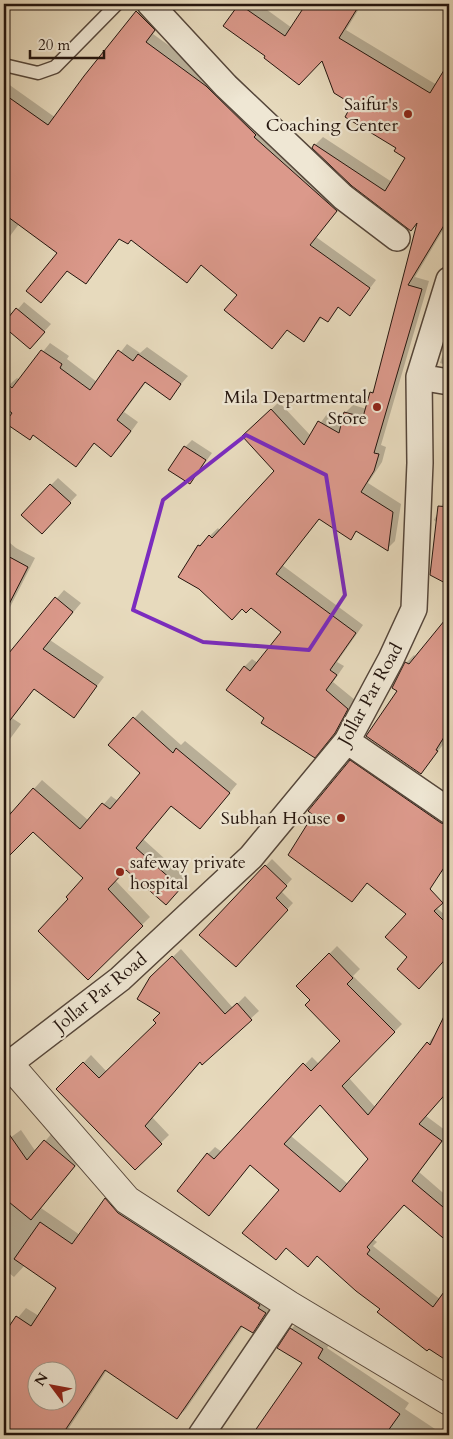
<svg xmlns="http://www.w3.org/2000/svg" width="453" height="1439" viewBox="0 0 453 1439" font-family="Cardo,serif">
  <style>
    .shadow { fill: #0003; fill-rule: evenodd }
    .building { fill: #db998b; stroke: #24150e; fill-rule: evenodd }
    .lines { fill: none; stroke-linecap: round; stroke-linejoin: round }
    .service-casing { stroke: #55463a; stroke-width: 15 }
    .minor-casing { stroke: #55463a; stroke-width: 28 }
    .tertiary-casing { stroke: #55463a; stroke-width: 30 }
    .service { stroke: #efe7d4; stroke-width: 12 }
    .minor { stroke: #efe7d4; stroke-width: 25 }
    .tertiary { stroke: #efe7d4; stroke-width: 28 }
    .marked { fill: none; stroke: #7b2cbf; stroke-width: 4; stroke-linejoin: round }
    .poi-dot { fill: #8f2418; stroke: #efe7d4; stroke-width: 2 }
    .labels { text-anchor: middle; stroke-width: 4.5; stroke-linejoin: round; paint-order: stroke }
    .poi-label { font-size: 18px; fill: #24150e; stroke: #efe7d4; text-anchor: end }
    .street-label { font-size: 18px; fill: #24150e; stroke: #efe7d4 }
  </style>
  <rect width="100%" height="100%" fill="#e7dabd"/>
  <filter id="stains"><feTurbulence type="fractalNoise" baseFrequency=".004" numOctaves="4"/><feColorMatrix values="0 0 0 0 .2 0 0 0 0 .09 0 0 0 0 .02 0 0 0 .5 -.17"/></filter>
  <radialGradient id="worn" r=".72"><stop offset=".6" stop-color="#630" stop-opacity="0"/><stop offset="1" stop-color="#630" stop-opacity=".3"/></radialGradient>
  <!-- shadow -->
  <path class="shadow" d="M240 4H259L292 28 306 4H362L346 30 437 85 449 65V220L415 277 429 281 381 445 386 447 382 462 368 483 401 504 395 541 387 549 358 530 351 538 320 518 282 565 363 625 337 662 344 666 333 682 355 700 343 724 322 748 266 718 244 667 252 659 258 663 283 631 199 546 218 528 220 531 276 471 251 428 279 402 311 436 327 414 343 423 345 413 353 405 367 409 371 393 376 387 418 222 313 147 323 137 392 182 407 158 354 103 323 59 267 56 225 26Z
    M144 5 162 22 153 34 214 78 344 203 316 237 376 280 350 315 339 307 328 321 322 317 304 340 288 329 272 347 238 295 202 264 187 281 132 239 120 238 86 283 68 270 41 302 59 253 19 224 4 244V81L56 118Z
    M24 302 51 324 30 347 4 326Z
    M449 336V366L440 363Z
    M50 343 69 356 67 359 97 382 127 344 140 353 147 347 188 376 169 398 146 382 124 412 138 422 119 448 111 455 95 443 76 465 4 405V393L9 385 17 378 20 380Z
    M192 440 212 453 190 483 185 447Z
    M58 478 77 495 49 525 51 485Z
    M449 492V584L431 574 436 522 434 520Z
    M4 538 16 548 35 558 4 619Z
    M64 590 81 603 50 640 104 677 73 717 35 688 12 718 21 724 4 747V661Z
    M449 617V737L421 773 399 691 406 663 414 655 416 657Z
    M142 710 181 745 185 741 237 784 208 819 172 804 143 839 188 880 174 895 126 868 115 880 150 917 88 978 70 899 85 878 33 831 4 859V805L12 813 42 780 89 821 111 796 118 801 141 773 110 745Z
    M358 753 449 816V862L438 876 383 862 352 901 351 761Z
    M272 859 292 879 281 891 293 903 242 959 201 935Z
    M424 898 449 918V956L419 987 409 957Z
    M337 946 360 969 353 976 402 1024 349 1078 376 1108 449 1017V1089L426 1116 449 1133 419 1172 449 1198V1228L442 1235 405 1204 373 1239 377 1242 373 1246 441 1300 448 1293 449 1294V1360L429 1348 318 1255 308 1265 280 1190 251 1164 209 1214 208 1154 215 1147 222 1152 312 1057 319 1064 342 1041 312 1000 298 986ZM321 1104 369 1159 348 1184 291 1136Z
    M181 949 233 1008 245 996 259 1011 202 1063 201 1061 152 1117 169 1135 135 1168 58 1089 91 1055 107 1072 158 1023 162 1013 151 978Z
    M21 1130 36 1152 53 1132 83 1157 41 1208 80 1235 114 1190 274 1304 253 1331 243 1326 186 1409 177 1418 107 1370 67 1431 74 1435H4V1329L7 1331 26 1308 39 1316 58 1288 25 1265 14 1277 4 1269V1135L7 1140ZM38 1372H68V1402H38Z
    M302 1319 333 1339 327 1348 409 1403 405 1409 444 1435H254L303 1363 291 1329Z"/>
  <!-- building -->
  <path class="building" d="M239 4 285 36 306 4H360L339 38 430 93 449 62V217L408 285 422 289 374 453 379 454 374 471 361 492 393 512 388 551 356 531 351 540 319 519 276 574 356 633 330 670 337 675 326 690 348 709 335 733 315 758 261 723 264 718 226 690 244 666 250 671 281 632 251 608 246 613 242 609 232 620 199 589 178 577 198 545 200 546 209 535 212 538 274 471 242 436 271 409 304 445 318 421 339 433 344 412 363 417 370 392 373 393 417 223 411 231 407 228 352 186 312 148 314 144 385 191 405 158 394 151 396 148 345 117 352 104 334 93 322 61 299 85 264 58 265 56 223 26Z
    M136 11 155 30 146 42 206 86 256 135 254 137 337 211 310 245 370 288 350 316 338 307 328 322 320 317 304 342 287 330 272 349 224 310 237 295 201 265 187 283 131 240 128 244 119 239 86 284 67 271 41 303 26 291 57 253 4 214V94L48 125 84 76Z
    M16 308 45 332 30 349 4 327V323Z
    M41 350 62 364 60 368 90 390 118 350 133 361 138 354 181 384 170 400 145 382 117 420 131 431 111 457 94 443 76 467 33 435 30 440 5 423 12 413 4 407V381L12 388Z
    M184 446 206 460 190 484 168 470Z
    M50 484 71 503 42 534 21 515Z
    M438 506 449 507V585L430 575Z
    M4 554 28 567 4 614Z
    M55 597 73 612 43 649 97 686 74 718 34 689 4 728V659Z
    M449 615V729L436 750 438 751 421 774 366 736 397 691 392 688 405 662 409 664Z
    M133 717 173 753 176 748 230 793 200 829 171 806 136 848 181 888 166 905 126 870 108 889 143 926 88 980 38 931 68 899 66 897 83 878 33 832 4 861V821L33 788 80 829 102 803 110 809 140 773 108 745Z
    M350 760 441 823 449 825V860L430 889 443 903 434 911 449 926V955L419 989 397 969 407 957 385 937 406 914 367 883 352 902 288 855 313 815 308 811Z
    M265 865 287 886 276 898 288 910 236 967 199 935Z
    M329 953 353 978 347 984 395 1032 342 1086 368 1115 427 1042 430 1045 449 1006V1090L419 1124 442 1141 412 1181 449 1212V1243L404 1205 367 1247 370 1250 367 1254 433 1307 449 1285V1362L429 1349 427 1351 377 1312 380 1309 356 1291 317 1256 308 1267 286 1248 276 1260 242 1233 279 1190 250 1165 209 1216 177 1191 207 1153 214 1159 303 1063 311 1071 340 1041 305 1005 310 1000 296 986ZM320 1105 368 1159 340 1192 284 1144Z
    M172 956 225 1014 237 1003 252 1020 202 1065 200 1062 145 1126 162 1144 135 1170 56 1089 83 1062 99 1078 156 1023 153 1020 160 1013 137 999 150 977Z
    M4 1127 27 1160 44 1140 75 1166 31 1220 4 1198Z
    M105 1198 118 1213 260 1305 258 1308 266 1313 253 1333 241 1326 177 1419 105 1370 62 1435H4V1334L16 1316 31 1326 56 1288 14 1259 40 1222 72 1244ZM38 1372H68V1402H38Z
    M290 1328 323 1349 318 1358 400 1414 385 1435H252L302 1363 277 1348Z"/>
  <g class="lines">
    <!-- service casing -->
    <g class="service-casing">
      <path id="service" d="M4 65 38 73 55 67 117 4"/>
    </g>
    <!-- minor casing -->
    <g class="minor-casing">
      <path id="minor" d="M150 4 226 86 343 197 397 238
        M419 377 449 382
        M347 741 449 811
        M9 1064 120 979 251 857 347 741 391 659 414 609 420 463 419 377 449 280
        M201 1435 289 1305"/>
    </g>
    <!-- tertiary casing -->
    <g class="tertiary-casing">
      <path id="tertiary" d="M4 1068 9 1064 127 1200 289 1305 449 1401"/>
    </g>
    <!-- service -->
    <use href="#service" class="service"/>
    <!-- minor -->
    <use href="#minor" class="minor"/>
    <!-- tertiary -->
    <use href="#tertiary" class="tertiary"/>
  </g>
  <!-- marked area -->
  <path class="marked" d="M246 435 326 475 345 595 309 650 203 642 133 610 163 500Z"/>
  <!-- markers -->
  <g class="poi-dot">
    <circle cx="408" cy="114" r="5"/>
    <circle cx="377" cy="407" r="5"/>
    <circle cx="341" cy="818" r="5"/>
    <circle cx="120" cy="872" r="5"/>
  </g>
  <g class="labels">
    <!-- poi labels -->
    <g class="poi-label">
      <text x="398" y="110">Saifur's<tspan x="398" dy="21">Coaching Center</tspan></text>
      <text x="367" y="403">Mila Departmental<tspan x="367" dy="21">Store</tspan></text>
      <text x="331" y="824">Subhan House</text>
      <text x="130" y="868" text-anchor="start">safeway private<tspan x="130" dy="21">hospital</tspan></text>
    </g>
    <!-- street labels -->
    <g class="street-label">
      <text transform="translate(370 694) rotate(-61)" y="6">Jollar Par Road</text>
      <text transform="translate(100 992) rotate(-39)" y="6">Jollar Par Road</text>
    </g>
  </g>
  <!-- margin -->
  <rect width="453" height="1439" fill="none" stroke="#e7dabd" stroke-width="20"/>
  <rect x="5" y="5" width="443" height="1429" fill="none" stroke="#24150e" stroke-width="2.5"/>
  <rect x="10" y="10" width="433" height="1419" fill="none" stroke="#24150e"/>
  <!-- north arrow -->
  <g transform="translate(52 1386) rotate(302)"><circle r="24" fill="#efe7d4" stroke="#9e9385"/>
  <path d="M0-4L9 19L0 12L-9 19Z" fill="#8f2418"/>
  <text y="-8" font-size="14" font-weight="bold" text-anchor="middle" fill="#24150e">N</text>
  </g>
  <!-- scale -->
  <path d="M30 50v8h74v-8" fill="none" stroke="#24150e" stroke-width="2.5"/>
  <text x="38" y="50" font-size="15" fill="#24150e" stroke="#efe7d4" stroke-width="4" paint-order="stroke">20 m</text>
  <rect width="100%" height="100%" filter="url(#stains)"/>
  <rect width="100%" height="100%" fill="url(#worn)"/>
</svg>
